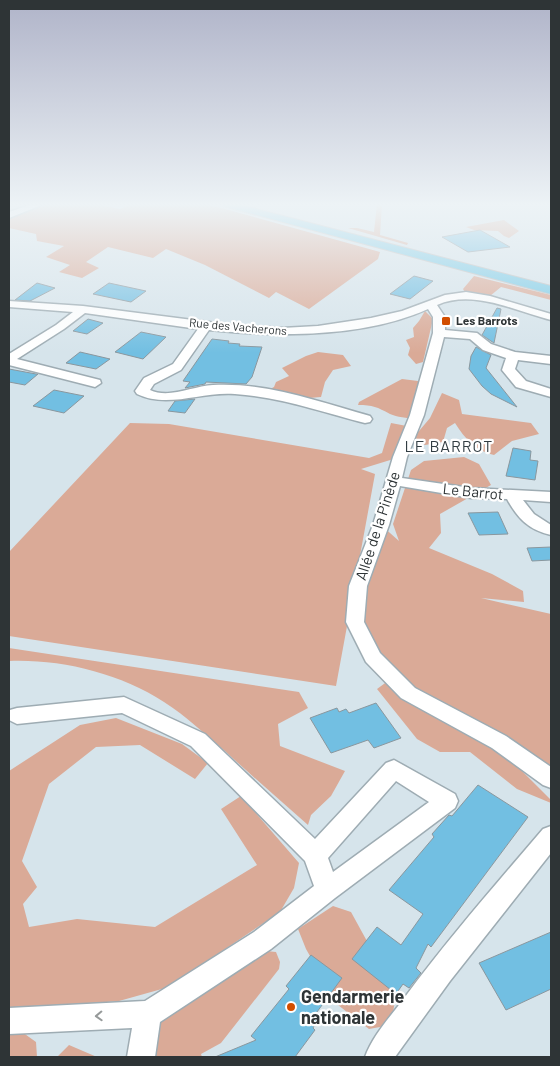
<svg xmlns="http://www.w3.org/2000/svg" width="560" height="1066" viewBox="0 0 560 1066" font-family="Barlow,sans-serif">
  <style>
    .green { fill: #daaa97 }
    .building { fill: #72bfe2; stroke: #8a979e }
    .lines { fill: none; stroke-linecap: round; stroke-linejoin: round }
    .minor-casing { stroke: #9eacb3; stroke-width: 3 }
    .major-casing { stroke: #c0c2c3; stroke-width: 2 }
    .minor { fill: #fff; fill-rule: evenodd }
    .major { fill: #78cae6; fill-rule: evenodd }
    .oneway { stroke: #969a9a }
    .poi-dot { fill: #d24e00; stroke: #fff; stroke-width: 2 }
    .labels { text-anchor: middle; stroke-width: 4.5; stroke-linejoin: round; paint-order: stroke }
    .far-poi-label { font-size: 12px; font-weight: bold; fill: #2e3436; stroke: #fff; text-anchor: start }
    .far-street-label { font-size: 12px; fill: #2e3436; stroke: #fff }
    .street-label { font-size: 15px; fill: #2e3436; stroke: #fff }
    .neighbourhood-label { font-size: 16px; letter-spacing: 1px; fill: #323d43; stroke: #fff }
    .near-poi-label { font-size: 18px; font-weight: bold; fill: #2e3436; stroke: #fff; text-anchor: start }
  </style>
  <rect width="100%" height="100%" fill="#d6e4eb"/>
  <!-- green -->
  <path class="green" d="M46 204H97L120 209 131 204H207L380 252 378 259 309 309 276 292 269 298 205 265 166 249 153 258 108 247 86 262 99 268 82 278 59 272 70 265 46 257 64 246 37 241 36 234 9 228V217Z
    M377 204H382L380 235 408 243 407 245 348 228H357L374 232Z
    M504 220 519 231 509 238 504 236 498 231 474 230 466 227Z
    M474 276 551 295V300L501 287 490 296 524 306 465 292 463 289Z
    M425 311 433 319 423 362 416 364 408 355 410 348 406 340 414 337 413 328 419 321Z
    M318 352 343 355 351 366 333 370 325 382 321 397 309 398 268 390 274 387 276 382 289 376 282 368 306 356Z
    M402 379 426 382 415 419C407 418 397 417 390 414 377 407 373 405 358 405L359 402Z
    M442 393 459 400 462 414 531 423 539 434 512 441 494 455C476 451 465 439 455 423L447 428 443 442 425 445 414 437 430 418Z
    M130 423 169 424 369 458 382 453 391 423 412 427 400 457 361 469 375 474 336 686 9 636V552Z
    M464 457 479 464 491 485 440 514 441 533 429 548 492 574 523 591 524 602 481 598 551 614V773L519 751 517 766 551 800V803L517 789 470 752H440L417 739 377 689 392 678 363 648 359 603 381 525 399 541 393 524 411 470 424 461Z
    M9 648 299 692 308 708 278 724 280 746 345 771 331 796 311 815 308 825C281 801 253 777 226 752 206 735 186 716 164 702 119 673 61 659 9 661Z
    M116 718 182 744 208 763 195 779 140 745 96 747 49 784 22 861 37 887 23 904 29 927 77 919 155 927 257 865 221 809 241 796 299 863 294 888 280 912 169 987 119 1001 9 1010V771L80 725Z
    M333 906 351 912 396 994 391 1025 369 1029 338 1005 306 949 298 929Z
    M266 951 276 952 280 962 279 969 221 1043 201 1054 202 1057H154L153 1053 161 1022Z
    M9 1032H22L36 1042 37 1057H9Z
    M69 1045 97 1057H57Z"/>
  <!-- building -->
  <path class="building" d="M480 230 510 247 468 252 442 237Z
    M414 276 433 281 410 299 390 294Z
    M37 283 55 288 30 301 15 300Z
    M109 283 146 291 131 302 93 294Z
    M497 308 501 309 494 343 482 335Z
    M88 319 103 323 87 334 73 331Z
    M141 332 166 337 143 359 115 352Z
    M212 339 229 341 228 343 240 344 239 346 262 347 252 377 246 384 206 382 205 384 185 388 190 382 183 381Z
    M476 347 491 355 486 368 517 407 491 394 482 386 469 369 471 356Z
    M80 352 93 355 110 359 96 369 66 363Z
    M9 369 36 374H38L25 385 9 382Z
    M54 390 84 396 64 413 33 406Z
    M195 399 185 413 168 411 175 401Z
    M513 448 531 451 530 460 538 461 535 480 506 476Z
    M498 512 508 534 479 535 468 513Z
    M551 547V560L532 561 527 548Z
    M376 703 401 738 374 748 368 740 331 753 310 718 337 708 339 712 346 709 349 713Z
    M478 785 528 817 431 947 428 944 416 968 421 973 409 988 403 984 396 994 352 959 377 927 401 945 423 914 389 890 434 837 432 834 449 815 452 816Z
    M551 932V989L506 1010 479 963Z
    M311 955 342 978 314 1016 318 1019 313 1028 315 1030 295 1057H215L256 1040 251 1036 289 989 286 986Z"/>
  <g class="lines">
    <!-- minor casing -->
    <g class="minor-casing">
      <path id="minor" d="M32 204H44L9 218V212Z
        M466 292 490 296 551 314V320C515 311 474 289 437 305L445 317V330L477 333 491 344 515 352 551 356V364L518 360 515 369 526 381 551 389V397L516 387 502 370 506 358 483 350 470 339 444 337 424 415 407 457 402 478 471 488 551 492V502L523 500 534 514 551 525V535C529 530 518 519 507 499L471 498 400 486 389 525 367 586 364 622 380 653 415 688 506 736 551 767V788L543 785 492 748 401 698 366 662 346 622 349 586 373 525 393 457 410 415 433 333V317L428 309C364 338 277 337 209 330L181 370 154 384 150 390C169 399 193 386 213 385 266 382 320 402 370 416L372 419 370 422 365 423C322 412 280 397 235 394 202 391 168 409 137 394L135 391 144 378 173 364 198 329 85 313 64 329 17 359 100 380 101 383 95 387 9 365V354L56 325 73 312 9 307V301L83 306 232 325 282 328 318 326 371 318 402 311 445 295Z
        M124 697 205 734 315 839 386 763 394 760 455 794 458 801 455 808 335 898 271 949 160 1022 155 1057H127L132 1028 9 1034V1008L145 1001 254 932 314 886 305 861 191 746 122 713 17 724 9 720 10 710 17 708ZM396 781 429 802 333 872 328 858Z
        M551 826V853L450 981 395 1057H365C373 1035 391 1016 405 997 448 939 496 884 543 829Z"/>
    </g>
    <!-- major casing -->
    <g class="major-casing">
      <path id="major" d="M221 204H238L551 286V294L223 206Z"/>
    </g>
    <!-- minor -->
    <use href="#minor" class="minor"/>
    <!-- major -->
    <use href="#major" class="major"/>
  </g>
  <!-- one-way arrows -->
  <defs><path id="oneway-chevron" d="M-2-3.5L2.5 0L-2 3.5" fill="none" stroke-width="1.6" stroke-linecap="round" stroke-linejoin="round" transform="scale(1.25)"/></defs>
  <use class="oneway" href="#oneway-chevron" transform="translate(99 1016) rotate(178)"/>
  <!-- sky -->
  <linearGradient id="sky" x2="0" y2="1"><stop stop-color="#b0b4c9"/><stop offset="0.58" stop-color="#edf3f6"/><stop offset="1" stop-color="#edf3f6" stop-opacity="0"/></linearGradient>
  <rect width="560" height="353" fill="url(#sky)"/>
  <!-- markers -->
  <g class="poi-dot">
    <rect x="441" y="316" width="10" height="10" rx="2.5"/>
    <circle cx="291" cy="1007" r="5"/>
  </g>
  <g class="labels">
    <!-- far-poi labels -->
    <g class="far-poi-label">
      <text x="456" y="325">Les Barrots</text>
    </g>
    <!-- far-street labels -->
    <g class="far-street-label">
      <text transform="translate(238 327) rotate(5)" y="4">Rue des Vacherons</text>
    </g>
    <!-- street labels -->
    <g class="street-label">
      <text transform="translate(473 492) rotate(6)" y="5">Le Barrot</text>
      <text transform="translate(378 526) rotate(-72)" y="5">Allée de la Pinède</text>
    </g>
    <!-- neighbourhood labels -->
    <g class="neighbourhood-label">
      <text x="449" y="452">LE BARROT</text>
    </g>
    <!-- near-poi labels -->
    <g class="near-poi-label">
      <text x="301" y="1003">Gendarmerie<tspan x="301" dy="21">nationale</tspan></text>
    </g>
  </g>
  <!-- border -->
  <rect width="560" height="1066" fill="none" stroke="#2e3436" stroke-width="20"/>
</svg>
